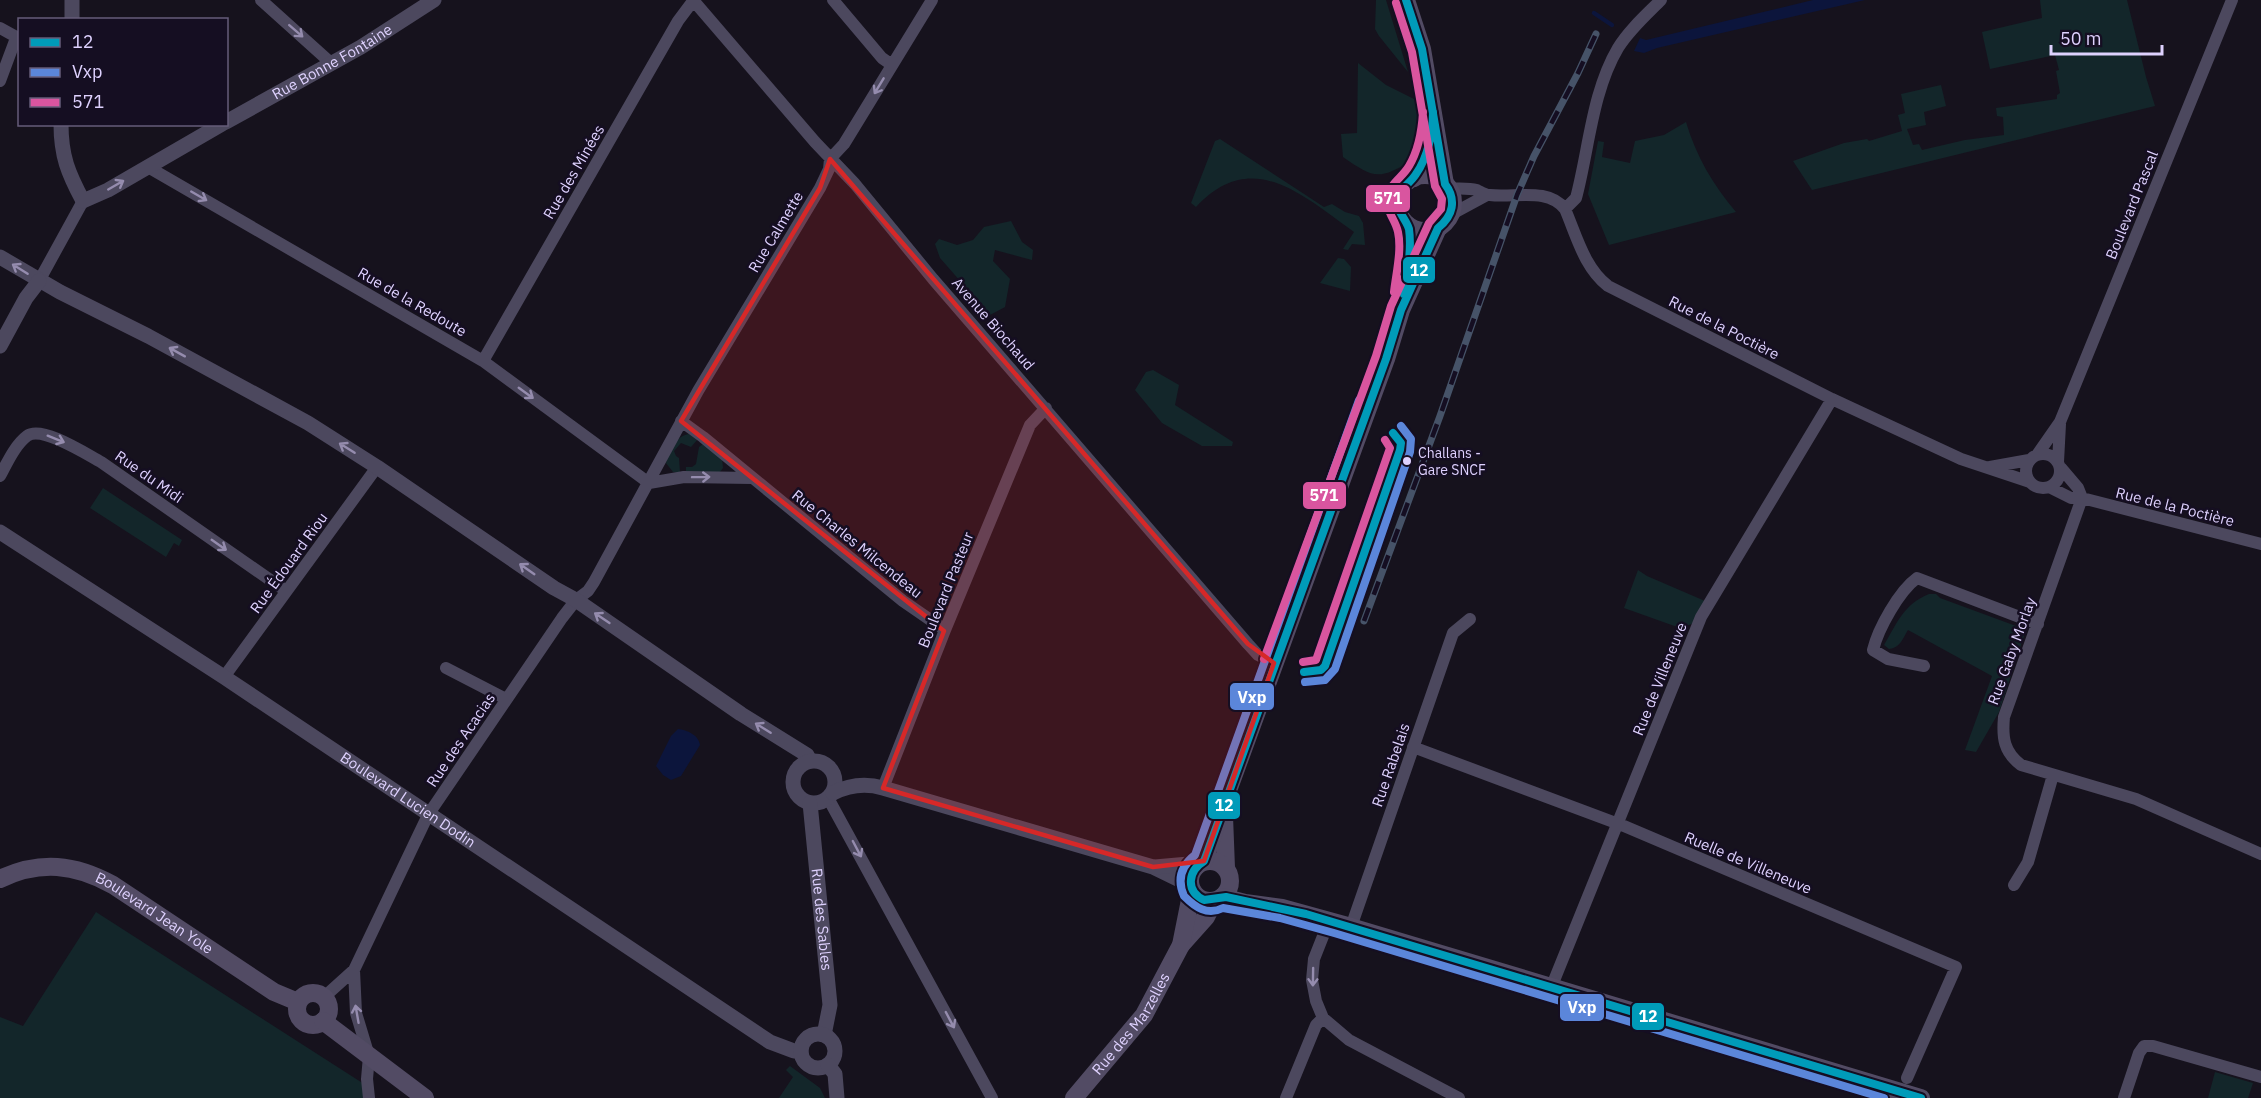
<svg xmlns="http://www.w3.org/2000/svg" width="2261" height="1098" viewBox="0 0 2261 1098" font-family="'IBM Plex Sans',sans-serif">
  <style>
    .green { fill: #13262a }
    .water { fill: #0c153c }
    .lines { fill: none; stroke-linecap: round; stroke-linejoin: round }
    .stream { stroke: #0c153c; stroke-width: 4.5 }
    .minor { stroke: #4c485e; stroke-width: 12 }
    .tertiary { stroke: #4c485e; stroke-width: 15 }
    .secondary { stroke: #524b64; stroke-width: 18 }
    .rail-casing { stroke: #465368; stroke-width: 7 }
    .rail { stroke: #150e22; stroke-width: 4.5; stroke-dasharray: 14; stroke-linecap: butt }
    .bus-1-casing { stroke: #150e22; stroke-width: 12 }
    .bus-2-casing { stroke: #150e22; stroke-width: 12 }
    .bus-3-casing { stroke: #150e22; stroke-width: 12 }
    .bus-1 { stroke: #009bb9; stroke-width: 8 }
    .bus-2 { stroke: #5b86da; stroke-width: 8 }
    .bus-3 { stroke: #d9559f; stroke-width: 8 }
    .oneway { stroke: #958cae }
    .marked { fill: #d62828; fill-opacity: 0.2; stroke: #d62828; stroke-width: 4.5; stroke-linejoin: round }
    .bus-dot { fill: #ded1fe; stroke: #150e22; stroke-width: 2 }
    .labels { text-anchor: middle; stroke-width: 5; stroke-linejoin: round; paint-order: stroke }
    .bus-label { font-size: 14px; fill: #ded1fe; stroke: #150e22; text-anchor: start }
    .street-label { font-size: 15px; fill: #ded1fe; stroke: #150e22 }
    .line-badge { stroke: #150e22; stroke-width: 2 }
    .badge-label { font-size: 16px; text-anchor: middle; font-weight: bold; fill: #fff }
  </style>
  <rect width="100%" height="100%" fill="#16121d"/>
  <!-- green -->
  <path class="green" d="M1376 0H1386L1408 72 1379 36 1375 29Z
    M2040 0H2127L2146 77 2155 106 1812 190 1793 161 1844 143 1867 139 1869 141 1902 131 1898 115 1905 113 1901 94 1941 85 1946 106 1924 112 1926 125 1907 129 1913 145 1919 144 1922 150 1965 140 2004 135 2003 117 1997 116 1996 108 2057 99V95L2060 93 2056 71 2059 70 2055 55 1990 69 1982 32 2042 18Z
    M1358 63 1386 85 1416 100 1421 108 1422 136 1413 143 1409 162C1378 181 1372 177 1343 157L1341 134 1357 133Z
    M1686 122C1696 156 1713 185 1736 212L1609 245 1588 194 1598 141 1604 142 1602 157 1630 163 1635 141 1664 135Z
    M1220 139 1324 207 1332 204 1345 212 1359 216 1363 223 1365 245 1352 244 1348 250 1343 249 1354 232C1302 195 1252 147 1196 207L1191 203 1215 141Z
    M1011 221 1022 242 1033 250 1032 260 995 250 993 261 1010 279 1005 307 990 315 940 258 935 244 939 239 957 245 973 240 984 227Z
    M1338 258 1344 259 1351 267 1350 291 1320 283Z
    M1153 370 1179 385 1175 405 1233 442 1232 446H1202L1162 423 1135 390 1146 372Z
    M689 434 698 439 691 447 681 443 674 451 676 456 679 458 680 472H673L666 463C669 450 676 436 689 434Z
    M703 444 722 458 723 468 720 472 686 473V467H692L696 464 699 447Z
    M103 488 182 540 179 546 174 543 166 557 90 508Z
    M1638 570 1647 576 1705 601 1694 623 1680 628 1624 608Z
    M1929 594H1936L1940 598 2016 626 2018 622 2024 626 2025 633 1999 712 1976 752 1965 750 1992 676 1908 630C1903 638 1900 648 1889 649L1884 645C1897 623 1904 604 1929 594Z
    M96 912 364 1084 366 1098H0V1017L23 1026Z
    M790 1066 820 1088 825 1098H779L793 1077 786 1070Z
    M2215 1072 2253 1083 2248 1098H2208Z"/>
  <!-- water -->
  <path class="water" d="M1813 0H1865L1657 48 1644 53 1634 51 1640 38 1646 40Z
    M678 729C687 730 699 735 700 745L681 776 671 780 663 775 656 766 671 736Z"/>
  <g class="lines">
    <!-- stream -->
    <path class="stream" d="M1594 13 1612 25"/>
    <!-- minor -->
    <path class="minor" d="M261 0 331 63
      M693 0 815 142 855 184 933 279 1248 644 1258 655 1274 663
      M833 0 882 58 892 65
      M0 28 20 39
      M0 81 16 38
      M148 167 483 361 649 483
      M1448 188C1457 189 1468 188 1477 190 1481 192 1485 195 1490 195 1515 198 1548 187 1565 209 1577 237 1584 267 1608 286L1832 399 1961 459 2030 482
      M1565 209 1576 198C1589 149 1592 92 1618 48 1629 30 1646 15 1661 0
      M1450 215 1487 195
      M39 281 83 201
      M483 361 678 21 693 1
      M681 421 703 437 903 601 945 630
      M2026 471a17 17 0 1 1 34 0a17 17 0 1 1-34 0Z
      M2037 455 2060 422 2232 0
      M2058 462 2060 424
      M1990 467 2029 460
      M2061 468 2078 488 2082 498
      M0 476C7 463 15 445 27 436 42 425 86 454 101 462L286 591
      M649 483 684 477 752 478
      M2049 487 2071 498H2082L2261 544
      M2082 498 2004 717C2002 738 2004 752 2021 765L2136 799 2261 854
      M1924 666 1888 659 1873 650C1878 629 1899 591 1917 578L2038 624
      M446 668 506 699
      M224 677 377 467
      M1413 747 1624 826 1956 967 1907 1078
      M883 788 945 630 1030 425 1046 408
      M828 798 992 1098
      M2014 885 2028 862 2053 775
      M1329 921 1314 959 1312 980 1316 1001 1323 1018 1349 1040 1459 1098
      M1351 927 1453 633 1470 619
      M354 970 356 1013 369 1056 367 1079 369 1098
      M1551 988 1701 617 1832 399
      M323 998 354 970 428 815 562 618 576 600 588 591 594 582 698 391 820 188 829 169 830 159 844 144 932 0
      M1286 1098 1316 1025 1323 1018
      M2124 1098 2139 1053 2144 1046H2153L2261 1077"/>
    <!-- tertiary -->
    <g class="tertiary">
      <path d="M72 20V0"/>
      <path id="s1" d="M226 122 361 47 434 0"/>
      <path d="M61 124C61 156 68 173 83 201L108 190 222 124"/>
      <path d="M0 257 60 292 148 336 308 423 377 467 554 588 576 600 741 714 807 755 810 761"/>
      <path d="M0 346 26 298 39 281"/>
      <path id="s2" d="M0 532 224 677 770 1042 794 1051H801"/>
      <circle cx="814" cy="782" r="21"/>
      <path d="M833 793C849 785 866 783 883 788L1153 867 1190 885"/>
      <path id="s3" d="M810 803 830 1005 824 1035"/>
      <path d="M1155 867 1200 863"/>
      <circle cx="818" cy="1051" r="17"/>
      <path d="M828 1065 835 1074 837 1098"/>
    </g>
    <!-- secondary -->
    <g class="secondary">
      <path d="M1406 0 1422 49 1445 184"/>
      <circle cx="1425" cy="203" r="28"/>
      <path d="M1414 178 1424 157 1432 125"/>
      <path d="M1404 289 1408 252 1407 225"/>
      <path d="M1224 816 1226 868"/>
      <circle cx="1210" cy="881" r="20"/>
      <path d="M1204 861 1226 796 1386 359 1401 310 1438 228"/>
      <path id="s4" d="M0 879C40 860 75 864 113 885L274 992 298 1002"/>
      <path d="M1222 897 1245 903 1282 908 1351 927 1921 1098"/>
      <path d="M1181 945 1206 917 1214 901"/>
      <circle cx="313" cy="1009" r="16"/>
      <path d="M323 1021 425 1098"/>
      <path id="s5" d="M1074 1098 1144 1015 1181 945 1192 890"/>
    </g>
    <!-- rail casing -->
    <g class="rail-casing">
      <path id="rail" d="M1364 621 1440 416 1517 195 1534 156 1578 73 1596 34"/>
    </g>
    <!-- rail -->
    <use href="#rail" class="rail"/>
    <!-- bus-1 casing -->
    <g class="bus-1-casing">
      <path id="bus-1" d="M1406 0 1422 49 1445 184C1457 200 1453 216 1438 228L1401 310 1386 359 1204 861C1188 871 1185 891 1204 900L1226 897 1306 914 1921 1098
        M1404 294C1407 274 1412 250 1409 229 1406 219 1396 211 1398 200 1400 187 1410 184 1416 174 1428 157 1433 132 1433 112
        M1304 672 1321 670 1325 666 1400 450 1401 443 1393 433"/>
    </g>
    <!-- bus-2 casing -->
    <g class="bus-2-casing">
      <path id="bus-2" d="M1359 400 1195 855C1181 866 1177 880 1184 896 1195 907 1207 916 1223 908L1280 918 1334 933 1884 1098
        M1305 682 1325 680 1335 669 1410 452 1411 439 1401 426"/>
    </g>
    <!-- bus-3 casing -->
    <g class="bus-3-casing">
      <path id="bus-3" d="M1394 292C1396 274 1402 250 1398 232 1395 218 1385 212 1388 196 1391 182 1402 178 1409 166 1418 151 1422 129 1423 112
        M1264 659 1376 356 1391 306 1429 223 1441 209 1442 199 1435 186 1412 52 1396 3
        M1303 662 1316 660 1390 448 1385 440"/>
    </g>
    <!-- bus-1 -->
    <use href="#bus-1" class="bus-1"/>
    <!-- bus-2 -->
    <use href="#bus-2" class="bus-2"/>
    <!-- bus-3 -->
    <use href="#bus-3" class="bus-3"/>
  </g>
  <!-- one-way arrows -->
  <defs><path id="oneway-shaft" d="M-6 0H5M1.5-3L5.5 0L1.5 3" fill="none" stroke-width="1.6" stroke-linecap="round" stroke-linejoin="round" transform="scale(1.5)"/></defs>
  <g class="oneway">
    <use href="#oneway-shaft" transform="translate(296 31) rotate(41)"/>
    <use href="#oneway-shaft" transform="translate(879 86) rotate(121)"/>
    <use href="#oneway-shaft" transform="translate(116 185) rotate(-30)"/>
    <use href="#oneway-shaft" transform="translate(199 196) rotate(30)"/>
    <use href="#oneway-shaft" transform="translate(20 269) rotate(-148)"/>
    <use href="#oneway-shaft" transform="translate(177 352) rotate(-151)"/>
    <use href="#oneway-shaft" transform="translate(526 393) rotate(36)"/>
    <use href="#oneway-shaft" transform="translate(56 439) rotate(22)"/>
    <use href="#oneway-shaft" transform="translate(347 448) rotate(-148)"/>
    <use href="#oneway-shaft" transform="translate(701 477) rotate(-1)"/>
    <use href="#oneway-shaft" transform="translate(219 545) rotate(35)"/>
    <use href="#oneway-shaft" transform="translate(527 569) rotate(-145)"/>
    <use href="#oneway-shaft" transform="translate(602 618) rotate(-146)"/>
    <use href="#oneway-shaft" transform="translate(763 728) rotate(-148)"/>
    <use href="#oneway-shaft" transform="translate(857 849) rotate(62)"/>
    <use href="#oneway-shaft" transform="translate(1313 977) rotate(91)"/>
    <use href="#oneway-shaft" transform="translate(357 1014) rotate(-100)"/>
    <use href="#oneway-shaft" transform="translate(950 1020) rotate(62)"/>
  </g>
  <!-- marked area -->
  <path class="marked" d="M830 159 1248 644 1274 663 1204 861 1153 867 883 788 944 631 681 421 820 188Z"/>
  <!-- markers -->
  <circle class="bus-dot" cx="1407" cy="461" r="5"/>
  <g class="labels">
    <!-- bus labels -->
    <g class="bus-label">
      <text x="1418" y="458">Challans -<tspan x="1418" dy="17">Gare SNCF</tspan></text>
    </g>
    <!-- street labels -->
    <g class="street-label">
      <text dy="5" stroke="none"><textPath href="#s1" startOffset="122">Rue Bonne Fontaine</textPath></text>
      <text transform="translate(574 172) rotate(-60)" y="5">Rue des Minées</text>
      <text transform="translate(2132 205) rotate(-68)" y="5">Boulevard Pascal</text>
      <text transform="translate(776 232) rotate(-59)" y="5">Rue Calmette</text>
      <text transform="translate(412 302) rotate(30)" y="5">Rue de la Redoute</text>
      <text transform="translate(993 324) rotate(49)" y="5">Avenue Biochaud</text>
      <text transform="translate(1724 328) rotate(27)" y="5">Rue de la Poctière</text>
      <text transform="translate(149 477) rotate(35)" y="5">Rue du Midi</text>
      <text transform="translate(2175 507) rotate(14)" y="5">Rue de la Poctière</text>
      <text transform="translate(857 544) rotate(39)" y="5">Rue Charles Milcendeau</text>
      <text transform="translate(289 563) rotate(-54)" y="5">Rue Édouard Riou</text>
      <text transform="translate(946 590) rotate(-68)" y="5">Boulevard Pasteur</text>
      <text transform="translate(2012 651) rotate(-70)" y="5">Rue Gaby Morlay</text>
      <text transform="translate(1660 679) rotate(-68)" y="5">Rue de Villeneuve</text>
      <text transform="translate(461 740) rotate(-56)" y="5">Rue des Acacias</text>
      <text transform="translate(1391 765) rotate(-71)" y="5">Rue Rabelais</text>
      <text dy="5" stroke="none"><textPath href="#s2" startOffset="488">Boulevard Lucien Dodin</textPath></text>
      <text transform="translate(1748 863) rotate(23)" y="5">Ruelle de Villeneuve</text>
      <text dy="5" stroke="none"><textPath href="#s4" startOffset="168">Boulevard Jean Yole</textPath></text>
      <text dy="5" stroke="none"><textPath href="#s3" startOffset="117">Rue des Sables</textPath></text>
      <text dy="5" stroke="none"><textPath href="#s5" startOffset="94">Rue des Marzelles</textPath></text>
    </g>
  </g>
  <g class="line-badge">
    <rect x="1365" y="184" width="46" height="29" rx="6" fill="#d9559f"/>
    <rect x="1402" y="256" width="34" height="28" rx="6" fill="#009bb9"/>
    <rect x="1302" y="481" width="45" height="29" rx="6" fill="#d9559f"/>
    <rect x="1229" y="682" width="46" height="29" rx="6" fill="#5b86da"/>
    <rect x="1207" y="791" width="34" height="29" rx="6" fill="#009bb9"/>
    <rect x="1559" y="993" width="46" height="29" rx="6" fill="#5b86da"/>
    <rect x="1631" y="1002" width="34" height="29" rx="6" fill="#009bb9"/>
  </g>
  <g class="badge-label">
    <text x="1388" y="204">571</text>
    <text x="1419" y="276">12</text>
    <text x="1324" y="501">571</text>
    <text x="1252" y="703">Vxp</text>
    <text x="1224" y="811">12</text>
    <text x="1582" y="1013">Vxp</text>
    <text x="1648" y="1022">12</text>
  </g>
  <!-- legend -->
  <rect x="18" y="18" width="210" height="108" fill="#150e22" stroke="#655c7a" stroke-width="1.5"/>
  <rect x="30" y="38" width="30" height="9" fill="#009bb9" stroke="#655c7a" stroke-width="1.5"/>
  <text x="72" y="48" font-size="18" fill="#ded1fe">12</text>
  <rect x="30" y="68" width="30" height="9" fill="#5b86da" stroke="#655c7a" stroke-width="1.5"/>
  <text x="72" y="78" font-size="18" fill="#ded1fe">Vxp</text>
  <rect x="30" y="98" width="30" height="9" fill="#d9559f" stroke="#655c7a" stroke-width="1.5"/>
  <text x="72" y="108" font-size="18" fill="#ded1fe">571</text>
  <!-- scale -->
  <path d="M2051 45v9h111v-9" fill="none" stroke="#ded1fe" stroke-width="3"/>
  <text x="2060" y="45" font-size="18" fill="#ded1fe" stroke="#150e22" stroke-width="4.5" paint-order="stroke">50 m</text>
</svg>
